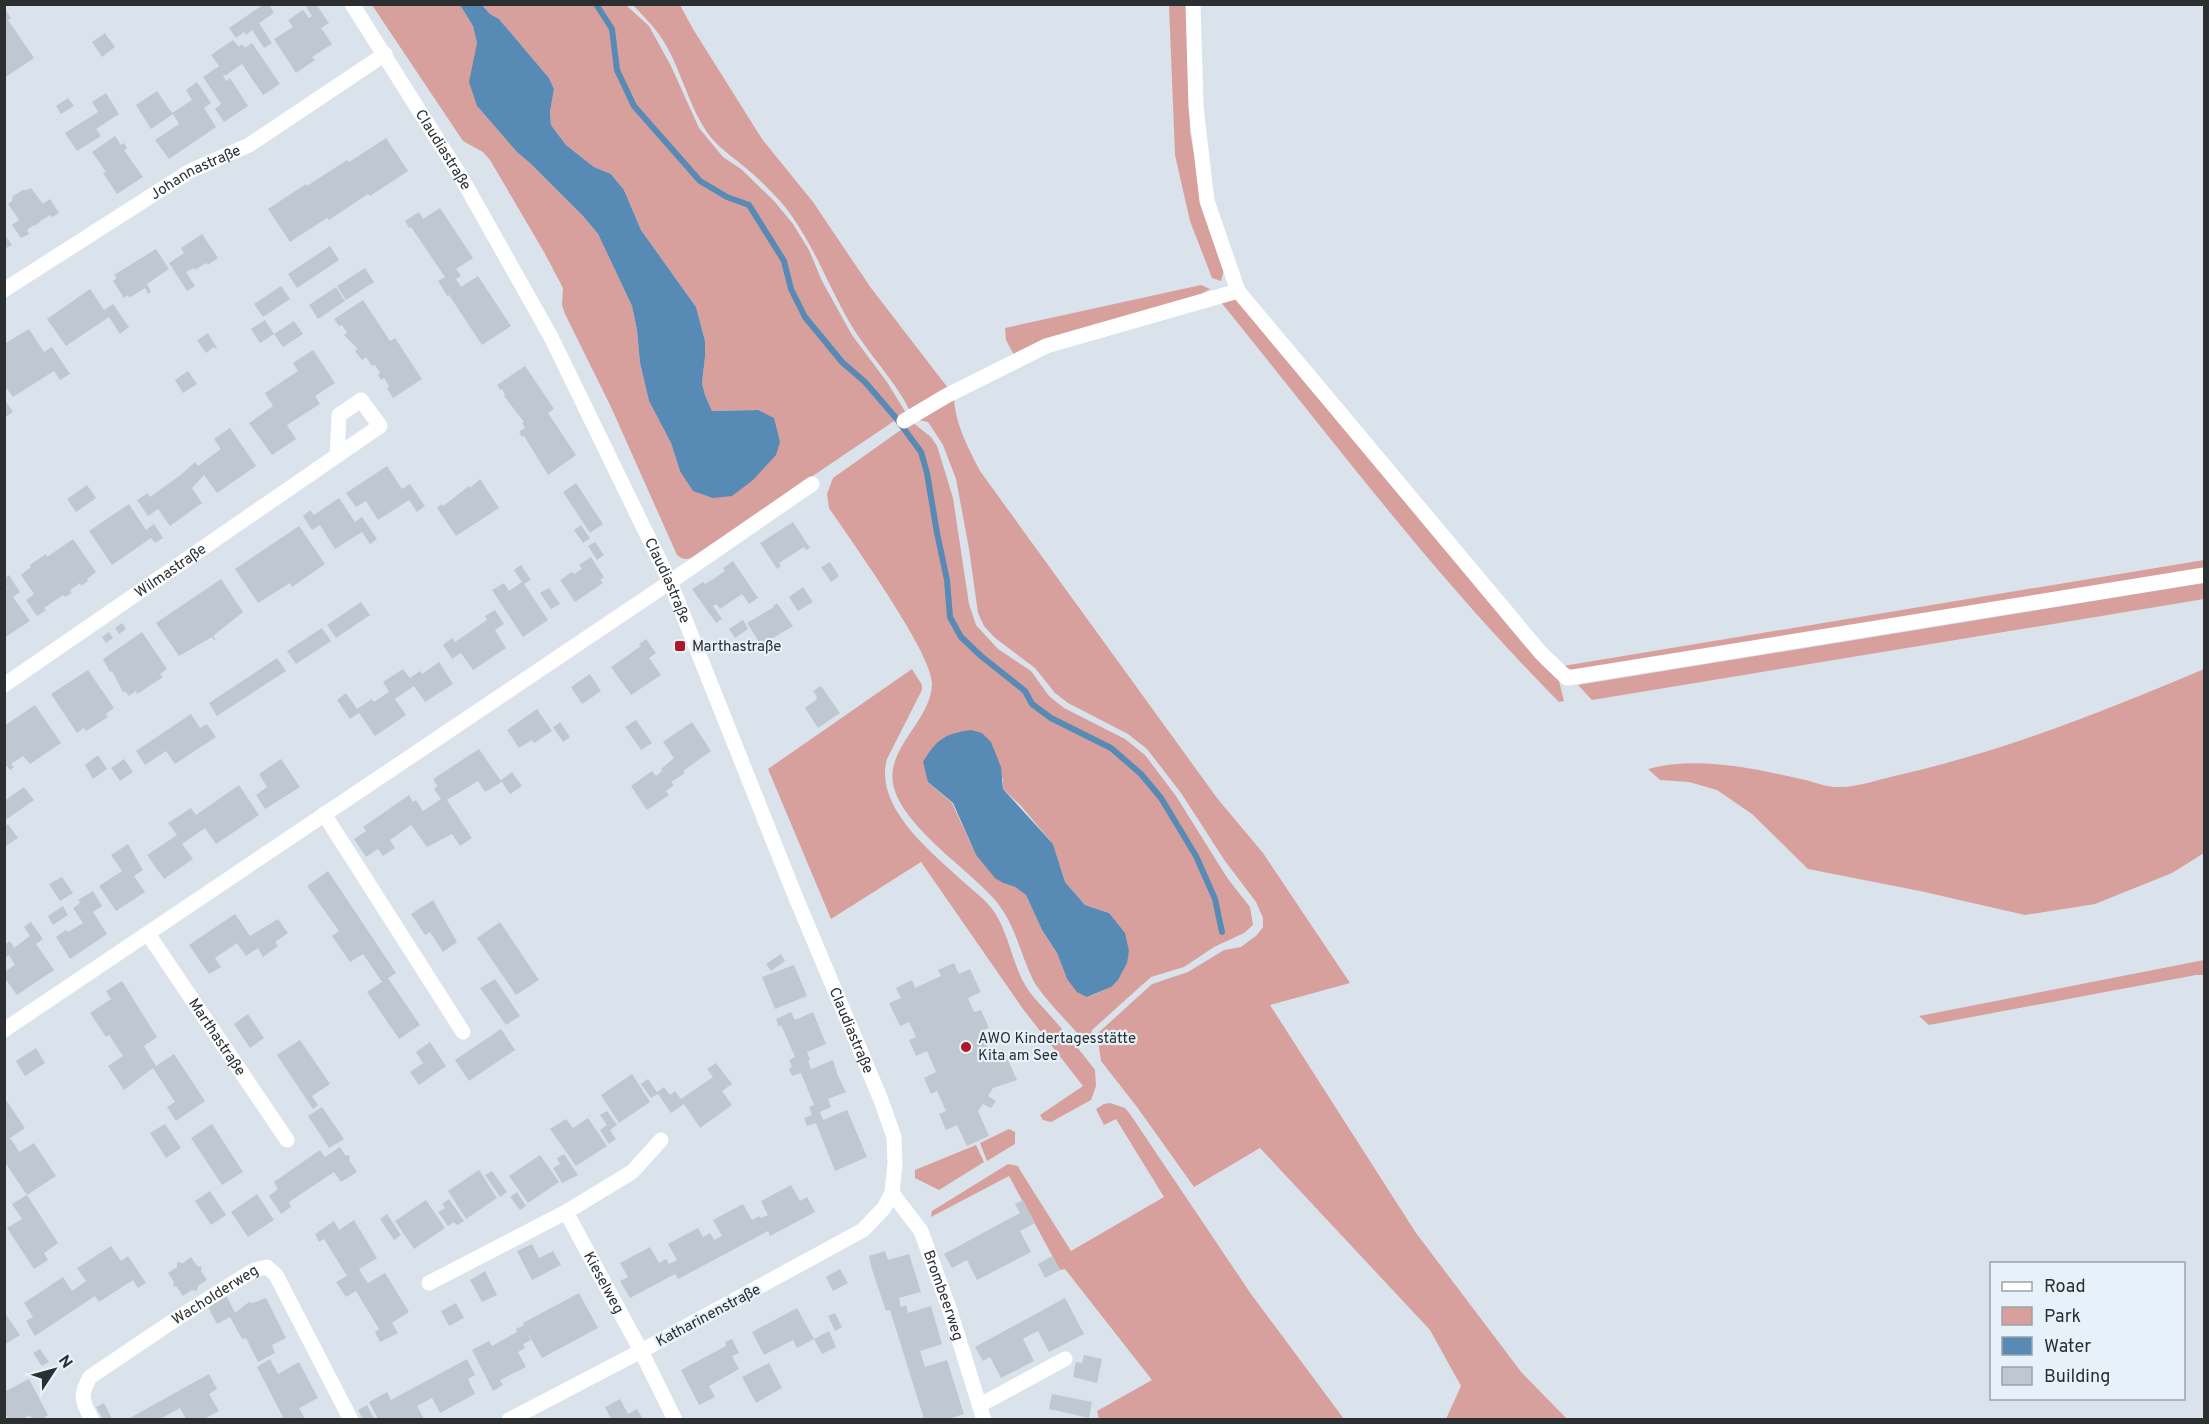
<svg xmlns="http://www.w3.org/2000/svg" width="2209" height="1424" viewBox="0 0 2209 1424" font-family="Overpass,sans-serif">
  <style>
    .green { fill: #d7a09c; fill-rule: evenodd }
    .water { fill: #578ab4 }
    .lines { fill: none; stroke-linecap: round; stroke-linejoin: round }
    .stream { stroke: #578ab4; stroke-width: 6 }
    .building { fill: #bfc8d0 }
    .minor { stroke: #fff; stroke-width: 15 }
    .poi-dot { fill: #ad1927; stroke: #e7f1f9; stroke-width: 2 }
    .labels { text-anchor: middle; stroke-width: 4.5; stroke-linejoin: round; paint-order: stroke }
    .street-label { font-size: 15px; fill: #2b2f32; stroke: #e7f1f9 }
    .poi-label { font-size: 15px; fill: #2b2f32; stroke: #e7f1f9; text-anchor: start }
  </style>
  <rect width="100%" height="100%" fill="#dae3ec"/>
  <!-- green -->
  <path class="green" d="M372 5H460L473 26 477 43V106L517 152 531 164 583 216 598 234 632 306 637 330 640 363 649 401 671 443 680 471 758 410 712 411 705 395 702 383 705 357V341L696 307 641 230 624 190 611 174 594 167 566 145 551 125 550 112 554 89 549 78 499 19 490 14 482 5H626L649 26 671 66 699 128 723 157 741 169 774 201 793 224 809 250 822 281 852 335 887 382 906 413 691 558C685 560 682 559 677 555L611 407 565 314 562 305 563 288 544 252 490 160 483 152 463 141Z
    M633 5H680L693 29 762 139 813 202 871 288 948 388 910 411C894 379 869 355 851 325 827 284 812 239 781 202 769 189 755 175 741 164 727 153 712 142 703 126 688 101 681 72 667 47 657 29 646 19 633 5Z
    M1169 5H1186L1190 132 1203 202 1225 266 1221 281 1212 278 1190 221 1175 155Z
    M1201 285 1210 289 1199 295 1014 355 1006 340 1005 328Z
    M1237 296 1541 664 1559 681 1564 701 1559 702C1436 578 1330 437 1220 301Z
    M954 397C955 424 968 447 980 471L1217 798 1263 853 1350 983 1270 1005 1416 1233 1522 1373 1567 1419H1446L1461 1386 1430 1330 1260 1148 1194 1187 1137 1107 1101 1061 1097 1034 1152 984 1188 972 1224 950 1241 947 1257 935 1263 927V918L1256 902 1225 861 1181 793 1147 749 1128 734 1068 703 1055 693 1035 668 994 637 984 626 978 613 969 549 956 479 943 445 928 422 918 420Z
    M912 422 931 437 937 446 942 462 953 498 969 604 976 625 998 649 1031 671 1049 696 1064 708 1125 739 1145 755 1176 796 1228 879 1250 907 1253 925 1244 933 1214 947 1184 967 1151 977 1092 1030 1090 1039 1086 1043C1072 1026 1043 998 1033 980 1020 954 1015 922 994 899 967 868 905 828 894 788 883 749 931 722 932 684 933 654 850 539 829 508L827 494 833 478ZM1003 778V789L1021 806 1053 844 1065 882 1085 905 1109 913 1129 951C1123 979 1114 988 1087 997L1067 979 1057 953 1042 930 1026 895 1015 887 1003 883 995 877 976 855 952 803 928 782Z
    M2204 560V569L1576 672 1563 666Z
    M2204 583V599L1592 700 1578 685Z
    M912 669 922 685V690L887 759C874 804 926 848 956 875 969 888 985 898 995 913 1009 935 1012 962 1025 985 1031 995 1040 1004 1048 1013 1064 1031 1080 1050 1095 1070L1096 1086 1091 1100 1051 1122 1043 1120 1040 1115 1083 1086 1023 1009 921 862 831 919 768 769Z
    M2204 669V853L2172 873 2095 904 2025 915 1920 891 1808 869 1752 814 1717 790 1689 782 1660 780 1648 769C1698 756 1751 768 1801 779 1812 781 1825 787 1836 787 1858 788 1882 778 1903 774 2007 750 2107 710 2204 669Z
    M2204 960V975H2196L1929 1025 1919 1016Z
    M1110 1103 1125 1108 1130 1114 1251 1294 1344 1419H1099L1097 1411 1152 1380 1065 1269 1060 1270 1009 1176 931 1217 932 1211 1008 1164 1018 1166 1020 1170 1071 1251 1164 1197 1116 1119 1104 1125 1096 1109 1104 1104Z
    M1009 1129 1015 1132V1144L987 1161 980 1143Z
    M976 1145 984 1162 939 1190 915 1178V1170Z"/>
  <!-- water -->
  <path class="water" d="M460 5H482L490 14 499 19 549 78 554 89 550 112 551 125 566 145 594 167 611 174 624 190 641 230 696 307 705 341V357L702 383 705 395 712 411 758 410 774 418 780 442 776 455 753 480 732 496 713 498 693 491 680 471 671 443 649 401 640 363 637 330 632 306 598 234 583 216 531 164 517 152 477 106 469 82 477 43 473 26Z
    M971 730 982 733 991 742 1001 767 1003 789 1053 844 1065 882 1085 905 1109 913 1125 933 1129 951 1127 963 1118 980 1111 987 1087 997 1077 992 1067 979 1057 953 1042 930 1026 895 1015 887 1003 883 995 878 976 855 953 803 928 782 923 762C937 739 944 734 971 730Z"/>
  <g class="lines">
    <!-- stream -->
    <path class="stream" d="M596 4 612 29 617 70 634 106 700 181 727 197 749 205 784 261 791 289 805 317 842 362 865 382 896 418 921 452 927 473 937 533 947 580 950 617 961 637 981 656 1025 691 1032 704 1051 718 1111 748 1141 774 1161 798 1196 856 1215 899 1222 932"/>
  </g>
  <!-- building -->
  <path class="building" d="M264 4H269L274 13 259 23 272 43 264 48 252 30 246 35 244 32 236 38 229 28Z
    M310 4H316L329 23 321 28 332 44 312 57 315 60 296 73 274 39 293 27 288 20 303 10 309 18 312 16 306 7Z
    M4 8 11 18 8 20 34 58 4 78Z
    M105 33 115 47 102 57 92 42Z
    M233 40 239 47 242 44 245 48 252 43 280 84 263 95 242 64 226 75 223 76 226 81 230 78 248 106 224 122 215 109 221 104 203 77 219 66 211 55Z
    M197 82 211 103 204 108 216 127 169 159 155 140 179 124 173 114 151 129 136 105 157 91 172 113 192 100 186 90Z
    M106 93 119 114 96 129 101 136 77 151 65 133 98 112 92 102Z
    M68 98 74 106 61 114 56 106Z
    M115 136 121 145 124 143 127 148 124 150 143 177 117 194 103 173 106 172 92 152Z
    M386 138 408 171 370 196 368 194 329 220 327 218 290 242 268 209 306 184 307 186 347 160 349 162Z
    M31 188 43 204 50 199 59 213 52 217 50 215 42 220 35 226 34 225 27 230 29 234 21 238 12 225 19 220 8 204 12 201 13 196 23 190H27Z
    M440 208 473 258 456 269 461 276 456 279 461 287 478 276 511 326 482 345 449 295 447 296 443 289 438 281 445 277 411 227 409 228 405 221 419 212 423 219Z
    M4 234 12 245 4 249Z
    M202 234 218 258 208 265 206 263 195 270 194 268 186 272 195 286 187 291 169 263 184 253 181 248Z
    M330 246 339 260 297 288 288 274Z
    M156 249 169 269 147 284 151 292 148 294 145 288 129 298 128 295 124 298 113 281 117 278 114 275Z
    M365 268 374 282 346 300 337 286Z
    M281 286 290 299 263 317 254 304Z
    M336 287 345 301 318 319 309 305Z
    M90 289 104 310 113 304 129 327 120 334 109 317 66 346 47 319Z
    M363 300 390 341 395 338 422 379 393 398 387 388 389 386 384 378 381 380 378 375 380 373 375 365 372 366 366 357 362 360 355 351 358 349 344 335 347 333 342 325 339 326 334 319Z
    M265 320 274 334 260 343 251 329Z
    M294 321 303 334 283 347 274 334Z
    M29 329 44 352 52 347 70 374 60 380 54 371 13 397 4 385V344Z
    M208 333 217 348 215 349 214 347 206 353 197 340Z
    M313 350 335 383 315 396 320 404 287 425 296 439 272 455 249 423 273 406 265 393 298 371 293 363Z
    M525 366 554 409 548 413 576 455 548 475 524 436 522 437 519 432 525 428 522 423 524 422 504 396 505 395 502 389 500 390 497 385Z
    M188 371 197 384 183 393 175 380Z
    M4 399 13 412 4 418Z
    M230 428 256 466 217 493 204 475 192 488 202 503 170 526 158 509 148 516 137 500 148 493 150 497 182 474 195 462 198 466 214 454 221 449 214 439Z
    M387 466 402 489 410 484 425 506 417 512 409 500 378 520 366 501 356 507 346 493Z
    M480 479 499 508 456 536 437 508 442 504 443 506 469 486 470 488Z
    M576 483 603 524 590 533 563 492Z
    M87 485 96 498 76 512 67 499Z
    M339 498 355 522 362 517 377 539 370 544 362 532 335 549 320 525 312 530 303 516 310 510 314 515Z
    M129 504 146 530 154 524 163 538 155 543 151 538 112 565 89 531Z
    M793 522 810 548 806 550 804 547 779 563 781 566 777 569 760 543Z
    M581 525 590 538 583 543 574 530Z
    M299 526 325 564 292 587 290 583 258 603 235 569Z
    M73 539 96 572 87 579 88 581 81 586 80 583 70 590 72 593 65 597 63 595 44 608 46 610 37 616 26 600 34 594 21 575 31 567 30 565 46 554 47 557Z
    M595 542 604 555 597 560 588 546Z
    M591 557 604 577 600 580 603 583 575 602 560 580 572 572 574 574 582 569 579 565Z
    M733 561 758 598 749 604 742 594 720 609 716 604 713 606 722 619 716 623 692 589 703 582 705 584 715 578 725 571 723 568Z
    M830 562 839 576 831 582 821 567Z
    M521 565 531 580 524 584 548 620 523 637 492 590 504 583 509 591 522 582 514 570Z
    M9 575 20 592 13 597 30 621 4 638V589L7 588 4 579Z
    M221 579 243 612 213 636 216 639 214 640 212 637 179 656 156 623Z
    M803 587 813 602 798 611 789 597Z
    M549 588 560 604 551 609 540 593Z
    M361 602 370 615 336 638 327 625Z
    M777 603 793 626 761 645 747 623 774 607 773 606Z
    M495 610 504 624 495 630 506 648 473 670 461 653 452 659 443 645 452 638 455 642 487 620 485 616Z
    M743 620 748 629 735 638 729 629Z
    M122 623 126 629 119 634 115 628Z
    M322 628 331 641 296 664 287 651Z
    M109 632 113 638 106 643 102 637Z
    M142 632 167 669 160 674 163 677 137 694 136 691 129 696 125 691 123 692 112 671 110 672 103 659Z
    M646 639 656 653 649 658 661 675 631 695 611 667 641 646 639 644Z
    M277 658 286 671 217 716 209 703Z
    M439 662 453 684 425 702 414 686 395 699 406 715 375 736 359 713 350 719 337 700 346 693 357 709 372 699 374 702 389 692 383 682 403 669 410 678 420 671 422 674Z
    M88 670 114 708 106 714 108 717 86 731 84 728 77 733 51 694Z
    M590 674 601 691 582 704 571 687Z
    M821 686 840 713 818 728 805 708 816 700 817 697 813 691Z
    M35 705 61 743 30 764 23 756 11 764 14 767 10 770 7 766 4 768V726Z
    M537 709 552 731 534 743 532 740 519 748 507 730Z
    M191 714 200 728 207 724 216 737 175 764 166 751 145 765 136 751Z
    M636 720 652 743 641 750 625 727Z
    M560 722 570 737 563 742 553 727Z
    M692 722 711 751 683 771 685 773 671 782 674 785 666 791 669 795 647 810 631 786 652 771 656 776 662 771 661 769 674 758 663 742Z
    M479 749 494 771 502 782 501 780 512 772 522 786 510 794 502 782 485 792 478 781 447 800 472 838 460 846 452 834 427 847 411 825 390 840 395 848 383 856 378 849 366 857 354 839 366 831 363 827 409 795 413 802 416 800 423 811 441 799 434 789 437 786 433 779Z
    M98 755 107 769 93 779 85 765Z
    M124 759 133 772 120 781 111 768Z
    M281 759 300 787 265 809 256 795 267 787 259 774Z
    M239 785 259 815 216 844 205 828 182 844 193 859 164 879 147 855 177 835 168 823 191 808 196 815Z
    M24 787 34 800 7 819 4 816V801Z
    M8 824 18 838 4 847V827Z
    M128 844 143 870 134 876 145 892 116 911 99 886 122 871 111 855Z
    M328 871 396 973 388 978 420 1025 399 1039 367 992 382 982 363 954 350 962 332 936 339 931 307 886Z
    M62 877 73 893 60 901 49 884Z
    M93 891 102 906 93 912 107 934 70 959 56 937 66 930 68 932 83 923 73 908 80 903 78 900Z
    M433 900 457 942 443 952 430 932 425 935 411 914Z
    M63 906 68 915 53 925 48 916Z
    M235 914 250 936 278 919 288 933 275 942 278 946 263 957 258 948 246 956 237 943 215 958 221 967 209 974 189 945Z
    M31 922 43 939 36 944 54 970 17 995 4 977V972L15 965 9 955 4 959V945L10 941 14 948 30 936 24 927Z
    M500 922 539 980 516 995 477 938Z
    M781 954 785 961 771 971 766 964Z
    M954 963 959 974 970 969 981 992 968 998 974 1012 981 1010 989 1028 981 1031 991 1054 1003 1049 1017 1080 993 1088 988 1096 996 1101 991 1108 983 1104 978 1111 989 1136 967 1146 957 1125 946 1130 939 1114 946 1111 937 1091 931 1094 924 1078 936 1072 927 1051 916 1056 909 1040 916 1037 909 1022 900 1026 889 1003 901 998 896 988 912 980 915 988 941 976 938 970Z
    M794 965 807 996 775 1009 762 977Z
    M495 979 520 1016 506 1025 480 988Z
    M122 981 157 1037 144 1046 156 1066 174 1054 205 1101 176 1121 167 1107 175 1102 153 1068 124 1090 108 1066 123 1056 109 1035 106 1037 90 1013 111 999 106 991Z
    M791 1012 795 1020 813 1012 826 1044 807 1052 810 1060 808 1061 811 1069 833 1060 838 1076 846 1092 828 1099 831 1107 820 1112 823 1120 847 1110 867 1157 835 1171 816 1123 807 1126 804 1118 812 1115 809 1107 814 1105 801 1073 792 1076 789 1069 792 1067 789 1060 795 1057 781 1025 779 1027 776 1019Z
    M248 1014 264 1038 250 1048 234 1024Z
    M501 1029 515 1050 469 1081 455 1060Z
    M300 1040 330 1084 312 1096 318 1105 313 1109 277 1055Z
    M430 1042 446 1066 419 1085 410 1072 423 1063 416 1052Z
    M36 1048 45 1063 25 1076 16 1061Z
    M716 1063 732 1084 722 1091 732 1105 700 1128 684 1104 671 1113 658 1094 651 1098 641 1084 648 1079 657 1092 664 1087 670 1095 675 1091 681 1099 713 1077 707 1069Z
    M632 1074 650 1102 619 1123 601 1095Z
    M4 1097 25 1128 10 1138 15 1145 19 1152 34 1143 56 1176 27 1195 58 1243 44 1253 48 1260 34 1269 7 1228 22 1219 12 1204 27 1195 4 1161Z
    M322 1107 344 1139 329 1148 308 1116Z
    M607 1111 617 1125 610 1130 616 1139 609 1144 600 1130 607 1125 600 1115Z
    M588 1118 607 1146 576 1166 550 1129 566 1119 573 1128Z
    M165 1124 181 1148 166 1158 150 1133Z
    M212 1124 243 1172 222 1185 191 1138Z
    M340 1147 345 1155 350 1156 349 1160 357 1172 341 1182 334 1172 289 1202 291 1207 281 1214 269 1196 278 1189 274 1182 320 1150 325 1157Z
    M564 1154 578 1175 562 1183 553 1168 560 1164 557 1158Z
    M540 1155 559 1182 528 1203 509 1176Z
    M479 1170 497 1198 466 1219 448 1191Z
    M492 1171 507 1192 500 1197 485 1175Z
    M791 1185 800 1201 807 1197 815 1212 770 1236 768 1231 678 1279 675 1274 630 1298 620 1281 628 1277 620 1263 650 1247 659 1263 666 1259 669 1264 677 1260 668 1244 698 1228 703 1237 710 1233 714 1240 722 1236 713 1220 743 1204 752 1220 759 1216 761 1218 768 1215 761 1201Z
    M210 1191 226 1215 211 1225 195 1201Z
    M517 1192 526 1206 520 1210 510 1197Z
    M257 1194 274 1220 248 1237 231 1212Z
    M449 1199 464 1221 457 1225 454 1222 448 1226 438 1212 445 1208 442 1204Z
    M426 1200 445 1228 414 1249 395 1221Z
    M1023 1200 1035 1223 1020 1231 1031 1252 977 1280 967 1260 952 1268 944 1254 1020 1213 1015 1204Z
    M387 1214 401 1235 394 1240 380 1219Z
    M354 1220 377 1258 359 1269 363 1276 368 1283 385 1273 409 1312 392 1323 398 1333 380 1342 375 1332 379 1329 356 1291 346 1297 336 1282 347 1276 324 1239 319 1242 315 1234 334 1221 339 1230Z
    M532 1244 539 1258 553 1251 561 1265 532 1280 517 1251Z
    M111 1246 121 1261 128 1256 146 1283 138 1288 133 1280 99 1302 95 1296 35 1336 26 1321 33 1317 24 1303 63 1277 72 1291 86 1281 77 1268Z
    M885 1251 888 1260 909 1254 921 1292 899 1298 901 1307 906 1305 908 1313 931 1306 942 1344 920 1351 925 1367 947 1360 964 1414 948 1419H924L890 1310 886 1311 871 1266 869 1256Z
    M1052 1256 1060 1270 1045 1278 1038 1264Z
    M191 1257 197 1266 202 1267 201 1271 207 1280 198 1286 197 1291 192 1290 183 1296 177 1287 173 1286 174 1282 168 1273 177 1267V1262L183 1263Z
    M840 1269 848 1283 833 1291 826 1277Z
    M485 1271 497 1295 482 1302 470 1280Z
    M579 1293 598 1328 542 1358 526 1330 531 1340 523 1344 525 1348 518 1352 526 1367 500 1380 503 1385 493 1391 472 1350 489 1341 492 1346 517 1332 516 1329 524 1325 523 1323Z
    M226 1295 235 1313 249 1302 253 1303 266 1298 286 1338 272 1345 275 1353 258 1362 246 1338 242 1339 230 1317 217 1324 208 1307Z
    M1065 1298 1084 1334 1049 1352 1038 1331 1030 1335 1023 1339 1034 1361 1001 1378 990 1357 983 1361 975 1347Z
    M456 1303 464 1318 449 1326 441 1311Z
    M797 1308 814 1339 797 1348 793 1340 764 1355 752 1332Z
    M4 1312 20 1335 4 1345Z
    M835 1313 842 1327 835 1331 828 1316Z
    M829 1331 836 1347 822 1354 814 1339Z
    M732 1339 739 1353 732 1356 739 1369 709 1386 715 1397 699 1405 681 1370 726 1346 725 1342Z
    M40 1349 49 1362 42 1366 33 1353Z
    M1084 1355 1102 1359 1097 1383 1073 1377 1076 1362 1082 1363Z
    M270 1359 278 1374 299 1362 318 1398 299 1408 305 1419H284L257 1367Z
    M467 1359 475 1375 468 1379 475 1394 440 1413 432 1398 417 1406 424 1419H378L369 1402 387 1392 391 1400Z
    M769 1363 782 1388 756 1403 742 1377Z
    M209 1374 217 1389 209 1394 219 1411 204 1419H186L180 1408 160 1419H128Z
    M29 1379 48 1415 43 1419H32L30 1415 22 1419H8L4 1412V1392Z
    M1052 1394 1092 1402 1089 1418 1049 1409Z
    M620 1399 628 1414 637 1409 643 1419H611L605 1407Z
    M104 1403 112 1419H103L96 1407Z
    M367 1405 374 1419H363L358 1410Z"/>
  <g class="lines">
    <!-- minor -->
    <g class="minor">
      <path id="s1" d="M352 4 461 177 551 337 670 582 796 898 881 1100 894 1137 895 1163 892 1193 884 1208 863 1230 641 1351 509 1420"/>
      <path d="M1193 4 1196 107 1207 201 1238 291 1540 652 1567 678 2204 575"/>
      <path id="s2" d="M4 290 190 171 249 145 385 54"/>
      <path d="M904 421 946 396 1046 346 1238 291"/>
      <path id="s3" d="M4 685 380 426 361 400 339 415 337 456"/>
      <path d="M324 814 463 1032"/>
      <path id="s4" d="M148 934 287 1140"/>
      <path d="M4 1030 670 582 812 484"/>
      <path id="s5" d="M892 1193 921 1231 950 1311 984 1420"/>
      <path id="s6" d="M566 1212 641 1351 675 1420"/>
      <path d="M429 1283 566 1212 632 1172 661 1140"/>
      <path d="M980 1405 1065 1359"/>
      <path id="s7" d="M92 1420C82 1400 79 1397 90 1377L176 1319 254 1270 267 1267 276 1275 351 1420"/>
    </g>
  </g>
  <!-- markers -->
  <g class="poi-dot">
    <rect x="674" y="640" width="12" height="12" rx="3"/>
    <circle cx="966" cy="1047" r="6"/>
  </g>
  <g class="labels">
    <!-- street labels -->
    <g class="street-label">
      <text dy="5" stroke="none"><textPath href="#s1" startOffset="172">Claudiastraße</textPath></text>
      <text dy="5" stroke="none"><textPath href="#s2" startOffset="225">Johannastraße</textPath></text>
      <text dy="5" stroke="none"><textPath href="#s3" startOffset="202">Wilmastraße</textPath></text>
      <text dy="5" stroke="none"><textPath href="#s1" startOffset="658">Claudiastraße</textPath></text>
      <text dy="5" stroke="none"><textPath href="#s1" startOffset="1144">Claudiastraße</textPath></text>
      <text dy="5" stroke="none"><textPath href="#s4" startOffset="124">Marthastraße</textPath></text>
      <text dy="5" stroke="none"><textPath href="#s6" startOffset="80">Kieselweg</textPath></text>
      <text dy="5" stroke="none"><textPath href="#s5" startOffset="116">Brombeerweg</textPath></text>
      <text dy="5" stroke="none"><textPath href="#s7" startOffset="196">Wacholderweg</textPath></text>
      <text transform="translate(708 1315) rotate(-28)" y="5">Katharinenstraße</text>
    </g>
    <!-- poi labels -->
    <g class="poi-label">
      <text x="692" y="651">Marthastraße</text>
      <text x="978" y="1043">AWO Kindertagesstätte<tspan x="978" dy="17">Kita am See</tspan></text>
    </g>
  </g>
  <!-- border -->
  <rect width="2209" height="1424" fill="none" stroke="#2b2f32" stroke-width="12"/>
  <!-- legend -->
  <rect x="1990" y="1262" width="195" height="138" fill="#e7f1f9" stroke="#9ca3a9" stroke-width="1.5"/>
  <rect x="2002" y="1282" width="30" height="9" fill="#ffffff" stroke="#9ca3a9" stroke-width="1.5"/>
  <text x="2044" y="1292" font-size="18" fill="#2b2f32">Road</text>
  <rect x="2002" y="1307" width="30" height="18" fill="#d7a09c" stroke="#9ca3a9" stroke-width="1.5"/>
  <text x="2044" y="1322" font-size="18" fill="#2b2f32">Park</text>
  <rect x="2002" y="1337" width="30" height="18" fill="#578ab4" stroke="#9ca3a9" stroke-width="1.5"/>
  <text x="2044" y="1352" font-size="18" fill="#2b2f32">Water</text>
  <rect x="2002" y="1367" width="30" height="18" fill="#bfc8d0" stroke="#9ca3a9" stroke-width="1.5"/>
  <text x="2044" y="1382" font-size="18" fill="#2b2f32">Building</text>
  <!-- north arrow -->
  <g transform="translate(54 1370) rotate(54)" stroke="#e7f1f9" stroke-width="4.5" paint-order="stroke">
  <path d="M0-4.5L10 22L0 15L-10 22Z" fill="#2b2f32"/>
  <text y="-9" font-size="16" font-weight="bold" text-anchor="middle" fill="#2b2f32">N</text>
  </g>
</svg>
